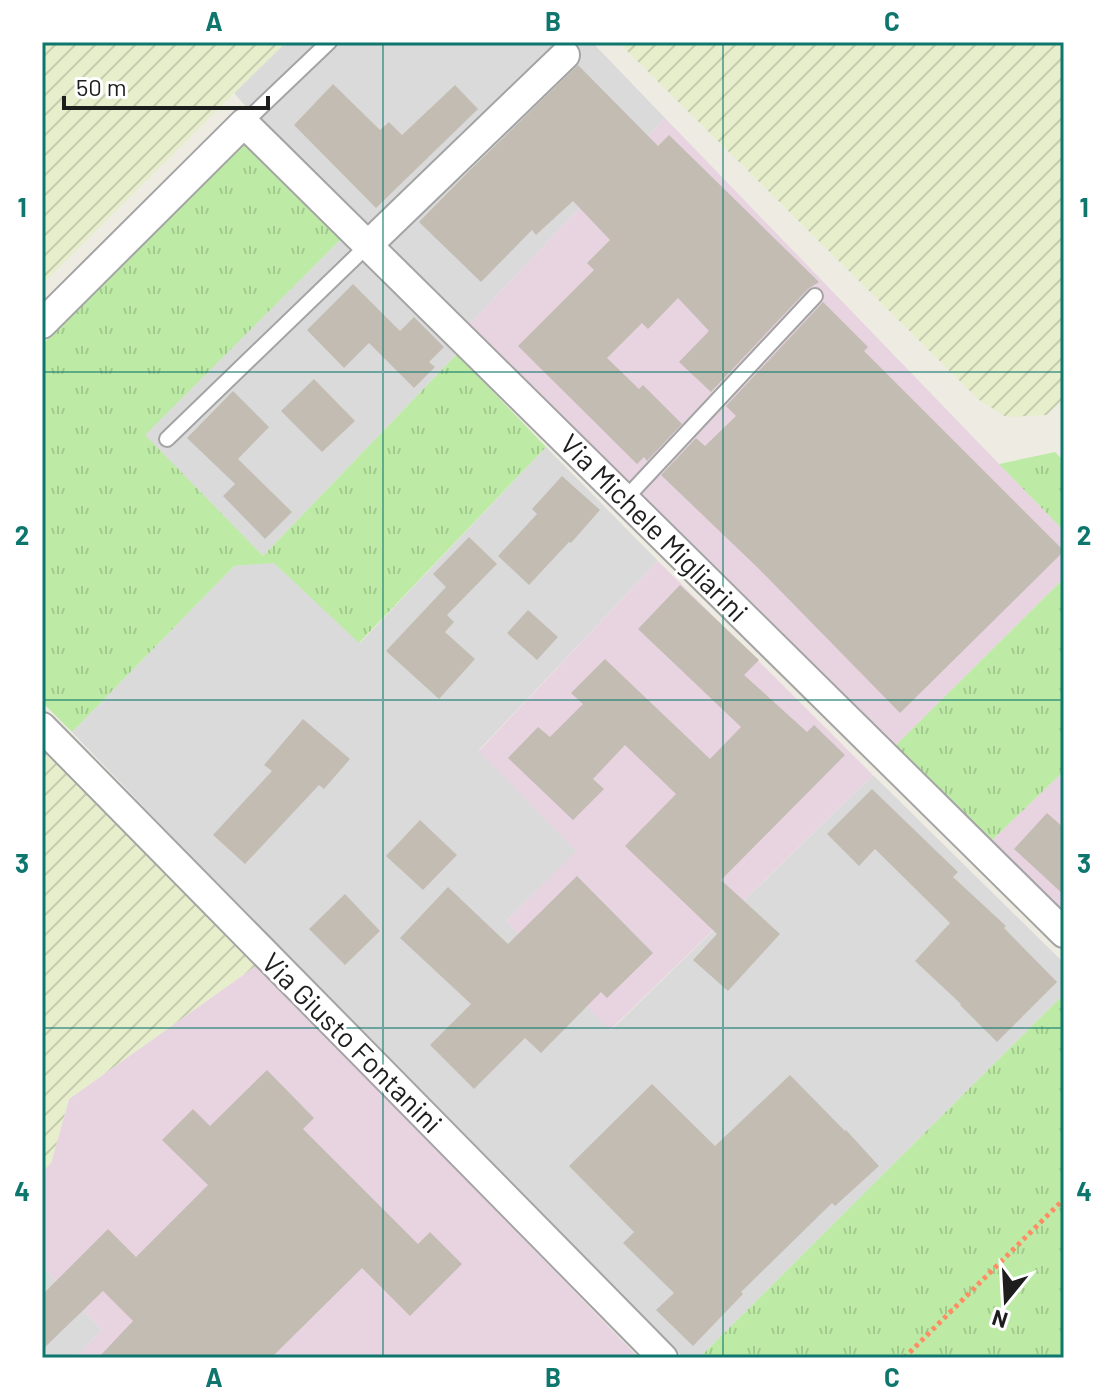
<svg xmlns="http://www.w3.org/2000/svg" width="1106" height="1400" viewBox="0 0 1106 1400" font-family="Barlow,sans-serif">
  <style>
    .residential { fill: #dbdada }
    .industrial { fill: #e8d4e1 }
    .farmland { fill: url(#farmland-furrows) }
    .grass { fill: url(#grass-tufts) }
    .building { fill: #c3bcb2 }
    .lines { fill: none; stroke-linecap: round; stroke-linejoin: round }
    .lane-casing { stroke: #a4a4a4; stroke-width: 18 }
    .street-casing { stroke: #a4a4a4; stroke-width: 32 }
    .path { stroke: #fe8d64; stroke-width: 5; stroke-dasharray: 4 4; stroke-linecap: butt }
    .lane { stroke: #fff; stroke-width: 14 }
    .street { stroke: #fff; stroke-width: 28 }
    .grid { fill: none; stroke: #0f766e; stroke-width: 2; stroke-opacity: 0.55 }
    .labels { text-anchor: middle; stroke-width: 6; stroke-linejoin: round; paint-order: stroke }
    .street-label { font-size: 28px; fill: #1d1d1d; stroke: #fff }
    .neatline { fill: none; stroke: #0f766e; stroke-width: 3 }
    .grid-label { font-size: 26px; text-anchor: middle; font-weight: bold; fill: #0f766e }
  </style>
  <defs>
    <pattern id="farmland-furrows" width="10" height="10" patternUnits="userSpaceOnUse" patternTransform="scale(2)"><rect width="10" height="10" fill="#e6eecc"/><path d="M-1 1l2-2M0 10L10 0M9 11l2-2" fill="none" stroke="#c5ccaf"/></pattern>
    <pattern id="grass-tufts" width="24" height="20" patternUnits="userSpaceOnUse" patternTransform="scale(2)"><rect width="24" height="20" fill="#bdeba6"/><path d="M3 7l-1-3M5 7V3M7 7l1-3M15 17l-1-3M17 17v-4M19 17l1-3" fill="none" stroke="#a2c98e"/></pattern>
  </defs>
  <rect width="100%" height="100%" fill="#eeece2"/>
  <!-- residential -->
  <path class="residential" d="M286 42H592L665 118 465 329 259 122 234 93Z
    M343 237 457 354 263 556 144 435Z
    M546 447 658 561 479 750 577 851 506 921 611 1030 873 775 1064 963V994L699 1358H684L334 1006 72 732 234 566 274 562 360 643Z
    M42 1266 102 1330 75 1358H42Z"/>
  <!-- industrial -->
  <path class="industrial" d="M665 118 1064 531V578L892 749 465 329Z
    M658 561 873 775 610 1030 506 921 576 851 479 751Z
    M1064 771V918L989 843Z
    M257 965 639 1358H75L102 1330 42 1266V1172L51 1163 69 1099Z"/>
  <!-- farmland -->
  <path class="farmland" d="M42 42H286L42 284Z
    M618 42H1064V398L1047 415 1006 417 978 399Z
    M42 745 257 965 69 1099 51 1163 42 1172Z"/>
  <!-- grass -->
  <path class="grass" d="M244 141 343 237 145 435 263 556 457 354 546 447 359 643 274 563 234 566 72 732 42 702V345Z
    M1055 452 1064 461V531L999 464Z
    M1064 578V771L989 843 892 749Z
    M1064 994V1358H699Z"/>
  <!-- building -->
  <path class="building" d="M578 65 658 146 669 135 819 282 808 289 711 392 679 362 709 331 678 298 648 329 642 323 607 358 639 389 643 385 682 424 647 461 644 457 637 464 518 346 594 270 587 263 610 240 573 201 536 235 532 230 481 282 419 222 469 171Z
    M333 84 380 130 389 122 402 135 455 85 478 109 376 208 294 125Z
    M353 284 400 331 414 317 444 347 429 362 435 367 414 388 369 343 344 368 307 330Z
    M823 302 868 347 864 351 1064 551 900 713 758 568 661 475 696 438 705 446 736 416 726 406Z
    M314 379 355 421 322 452 281 411Z
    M233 391 269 427 238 459 292 512 265 539 223 496 235 484 187 438Z
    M562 476 600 510 571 543 569 542 529 585 498 556 537 514 532 509Z
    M469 537 497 564 447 615 454 622 445 632 475 659 439 699 386 651 446 587 433 574Z
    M680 585 759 660 744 675 807 732 814 725 845 755 721 880 780 934 728 991 693 960 717 934 625 846 676 794 625 745 593 779 604 789 573 820 508 758 538 727 550 737 583 704 571 693 605 659 710 759 741 727 638 629Z
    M528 610 558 637 537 660 507 633Z
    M303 719 350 759 324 789 319 785 245 864 213 835 272 771 264 765Z
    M872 789 958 872 953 877 1006 926 1004 928 1057 982 997 1042 960 1005 961 1004 915 961 950 923 875 849 859 866 827 834Z
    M1047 813 1064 828V895L1014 849Z
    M420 820 457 855 423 890 386 856Z
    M577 876 653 953 607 998 601 992 541 1053 525 1038 474 1089 430 1045 471 1004 400 938 448 887 508 944Z
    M345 894 380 931 345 965 309 929Z
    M267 1070 314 1118 303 1129 418 1244 430 1232 462 1264 410 1316 362 1268 271 1358H98L133 1321 103 1291 42 1350V1295L108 1229 136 1257 208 1185 162 1140 193 1109 210 1126Z
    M790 1075 845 1131 846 1130 879 1166 835 1206 832 1203 741 1292 743 1294 693 1346 656 1310 674 1293 623 1243 634 1232 569 1166 652 1084 715 1146Z"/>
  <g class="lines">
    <!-- lane casing -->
    <g class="lane-casing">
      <path id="lane" d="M244 123 329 42
        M167 439 368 245
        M625 499 815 296"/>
    </g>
    <!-- street casing -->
    <g class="street-casing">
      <path id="street" d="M368 245 565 55
        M42 324 244 123 1064 933
        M42 727 663 1358"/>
    </g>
    <!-- path -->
    <path class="path" d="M904 1358 1064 1199"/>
    <!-- lane -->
    <use href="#lane" class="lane"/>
    <!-- street -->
    <use href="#street" class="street"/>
  </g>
  <!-- grid -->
  <path class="grid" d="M383 42V1358M723 42V1358M42 372H1064M42 700H1064M42 1028H1064"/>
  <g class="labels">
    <!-- street labels -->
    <g class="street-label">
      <text transform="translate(654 528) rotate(45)" y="10">Via Michele Migliarini</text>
      <text transform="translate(352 1043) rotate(45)" y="10">Via Giusto Fontanini</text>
    </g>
  </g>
  <!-- border -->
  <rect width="1106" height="1400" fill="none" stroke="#ffffff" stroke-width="88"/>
  <!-- north arrow -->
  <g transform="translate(1006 1300) rotate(198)" stroke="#ffffff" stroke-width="6" paint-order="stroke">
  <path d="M0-6L14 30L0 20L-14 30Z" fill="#1d1d1d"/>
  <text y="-12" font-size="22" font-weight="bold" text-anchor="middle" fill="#1d1d1d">N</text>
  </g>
  <!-- scale -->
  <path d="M64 96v12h204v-12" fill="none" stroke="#1d1d1d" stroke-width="4"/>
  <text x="76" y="96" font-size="24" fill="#1d1d1d" stroke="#ffffff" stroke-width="6" paint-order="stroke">50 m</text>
  <rect x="44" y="44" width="1018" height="1312" class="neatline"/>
  <g class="grid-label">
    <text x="214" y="31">A</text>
    <text x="553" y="31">B</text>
    <text x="892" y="31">C</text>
    <text x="22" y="217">1</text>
    <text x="1084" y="217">1</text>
    <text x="22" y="545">2</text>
    <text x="1084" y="545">2</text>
    <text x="22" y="873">3</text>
    <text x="1084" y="873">3</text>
    <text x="22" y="1201">4</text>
    <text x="1084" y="1201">4</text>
    <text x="214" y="1387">A</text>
    <text x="553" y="1387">B</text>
    <text x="892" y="1387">C</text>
  </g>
</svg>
